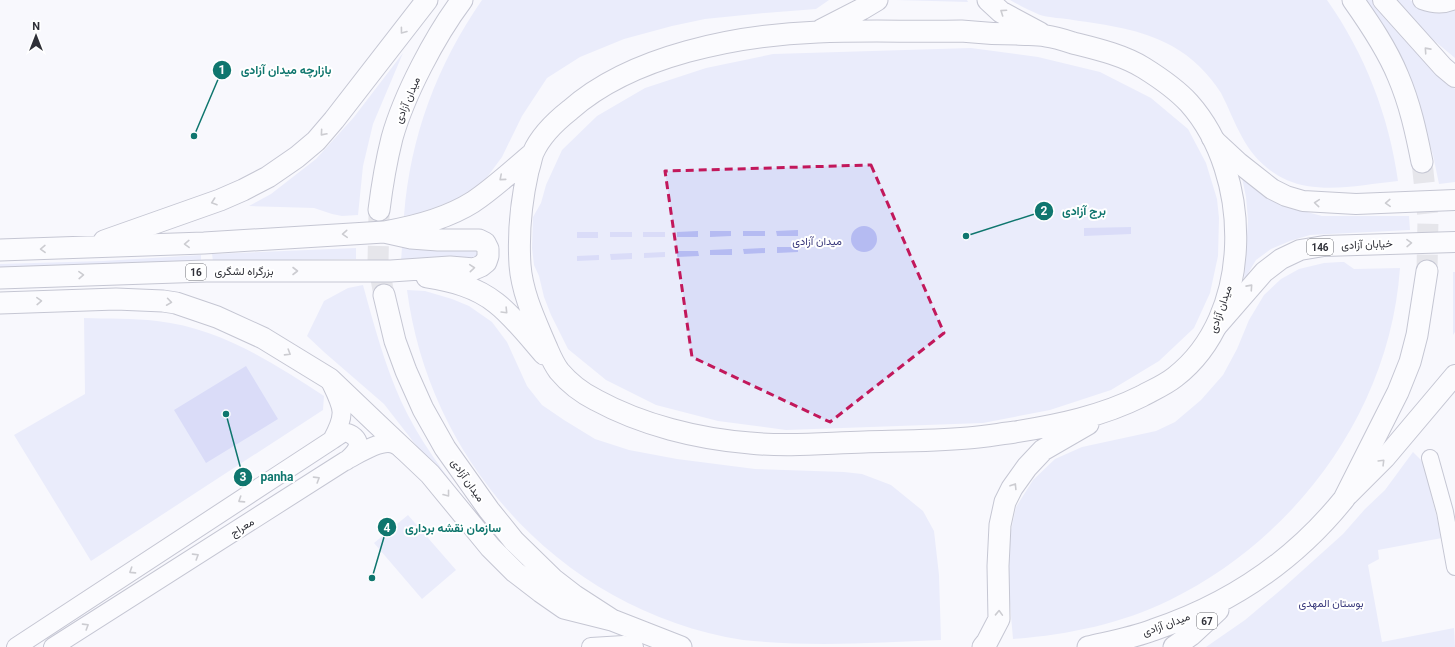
<svg xmlns="http://www.w3.org/2000/svg" width="1455" height="647" viewBox="0 0 1455 647" font-family="Roboto,Vazirmatn,sans-serif">
  <style>
    .green { fill: #dadef8 }
    .water { fill: #b5bbf2 }
    .lines { fill: none; stroke-linecap: round; stroke-linejoin: round }
    .trunk-tunnel { stroke: #d0d0d6; stroke-width: 21; stroke-dasharray: 21 10; stroke-linecap: butt }
    .tertiary-casing { stroke: #888ba0; stroke-width: 18 }
    .secondary-casing { stroke: #888ba0; stroke-width: 20 }
    .primary-casing { stroke: #888ba0; stroke-width: 22 }
    .trunk-casing { stroke: #888ba0; stroke-width: 23 }
    .tertiary { stroke: #fff; stroke-width: 16 }
    .secondary { stroke: #fff; stroke-width: 18 }
    .primary { stroke: #fff; stroke-width: 20 }
    .trunk { stroke: #fff; stroke-width: 21 }
    .oneway { stroke: #97989c }
    .marked { fill: none; stroke: #c2185b; stroke-width: 3; stroke-dasharray: 8 5; stroke-linejoin: round }
    .labels { text-anchor: middle; stroke-width: 4; stroke-linejoin: round; paint-order: stroke }
    .shield { fill: #fff; stroke: #6d6e74; stroke-width: 1 }
    .shield-label { font-size: 10px; font-weight: bold; fill: #2f3038 }
    .street-label { font-size: 11px; fill: #2f3038; stroke: #fff }
    .park-label { font-size: 11px; fill: #3a3a7c; stroke: #fff }
    .leader { fill: none; stroke: #0f766e; stroke-width: 1.5 }
    .callout-dot { fill: #0f766e; stroke: #fff; stroke-width: 1.5 }
    .mark-label { font-size: 12px; text-anchor: middle; font-weight: bold; fill: #fff }
    .callout-label { font-size: 12px; text-anchor: middle; font-weight: bold; fill: #0f766e; stroke: #fff; stroke-width: 4; stroke-linejoin: round; paint-order: stroke }
  </style>
  <rect width="100%" height="100%" fill="#f8f8fd"/>
  <!-- green -->
  <path class="green" d="M482 0H829L816 9 765 13 705 19 672 26 624 39 580 57 547 78 522 116 502 157 482 184 452 201 421 213 404 216C410 137 437 65 482 0Z
    M896 0H967L968 2Z
    M1010 0H1327C1365 54 1389 116 1398 181 1368 184 1337 191 1307 186 1278 181 1256 163 1242 137 1234 123 1229 108 1221 93 1209 74 1192 57 1172 46 1141 29 1107 25 1073 20 1062 18 1050 18 1040 15 1030 11 1019 5 1010 0Z
    M1362 0H1373C1398 32 1424 64 1455 89V182L1439 184 1433 155 1418 104Z
    M1395 0H1410L1419 5 1455 6V58L1431 38Z
    M971 48 1038 57 1100 72 1151 98 1188 129 1206 163 1217 199 1219 218 1218 256 1210 293 1194 328 1159 361 1111 390 1050 410 983 423 786 430 718 421 656 405 606 380 568 349 551 315 544 297 539 276 534 265 532 248 533 217 541 203 546 185 562 150 597 116 645 88 706 68 773 54Z
    M403 53 373 124 363 166 358 215 342 216 332 214 314 208 249 206 271 194 316 159 354 117Z
    M1241 173 1250 185 1269 199 1292 208 1322 216H1409L1410 230 1310 235 1290 241 1271 249 1256 260 1244 280 1248 220 1246 197Z
    M461 245 480 251 478 261H401L402 247Z
    M356 248V259L213 261 212 254Z
    M201 255V261L0 268V264L103 261Z
    M1340 262H1344L1354 269 1400 268C1390 411 1296 538 1170 600 1121 624 1067 635 1013 639L1008 580 1010 535 1016 507 1033 480 1055 459 1082 447 1156 431 1175 422 1201 400 1223 375 1237 349 1249 320 1264 295 1281 279 1299 269 1324 263Z
    M1453 272H1455V332L1453 335Z
    M363 285C374 325 384 363 401 401 423 449 462 498 498 537 518 559 542 579 564 600L518 562 495 540 436 471 384 404 324 352 307 336 324 301 348 288Z
    M407 290 425 291 452 299 469 306 492 322 507 342 527 386 542 405 564 420 595 439 629 450 677 459 755 469 844 472 862 474 891 485 923 511 934 531 939 575 941 640C876 643 809 647 743 640 566 612 430 466 407 290Z
    M84 318C108 319 133 318 157 321 220 328 272 362 324 396L323 410 91 561 14 435 85 394Z
    M1413 452 1423 462 1442 538 1378 550 1379 559 1368 565 1382 642 1454 628 1455 647H1206L1245 620 1283 588 1343 534 1365 509 1385 490Z
    M408 515 456 570 422 599 374 543Z"/>
  <!-- water -->
  <path class="water" d="M851 239a13 13 0 1 1 26 0a13 13 0 1 1-26 0Z
    M1131 227V234L1084 236V228Z
    M798 230V236H777L776 231Z
    M698 231V237H677V232Z
    M710 231H731V236L710 237Z
    M743 231H765V236H743Z
    M577 232H598V238H577Z
    M610 232H632V237H610Z
    M643 232H665V237H643Z
    M777 247H798V252L777 253Z
    M765 248V253L744 254 743 249Z
    M732 249V255H710V250Z
    M677 251H698L699 256 677 257Z
    M665 252V257L644 258V253Z
    M632 253V259L611 260 610 254Z
    M599 255V260L577 261V256Z
    M246 366 278 419 206 463 174 410Z"/>
  <g class="lines">
    <!-- trunk-tunnel -->
    <path class="trunk-tunnel" d="M1422 162 1428 218 1427 271
      M379 215 378 262 384 295"/>
    <!-- tertiary casing -->
    <g class="tertiary-casing">
      <path id="tertiary" d="M1430 458 1445 512 1455 567"/>
    </g>
    <!-- secondary casing -->
    <g class="secondary-casing">
      <path id="secondary" d="M1422 0C1433 4 1444 5 1454 0
        M330 381C343 408 347 413 332 440
        M16 647 332 440C335 438 339 435 343 433 347 432 349 433 352 435 365 444 354 454 346 461
        M53 647 345 461C358 455 382 437 396 445 399 446 401 449 404 451
        M591 647 624 645 634 647"/>
    </g>
    <!-- primary casing -->
    <g class="primary-casing">
      <path id="primary" d="M1383 0 1443 67 1455 77
        M1212 138 1239 163 1272 189 1286 196 1303 201 1356 204 1455 200
        M1217 326 1264 272 1281 259 1300 250 1324 246 1455 242
        M1348 495 1385 458 1455 375"/>
    </g>
    <!-- trunk casing -->
    <g class="trunk-casing">
      <path id="trunk" d="M988 0 1001 12 1040 33
        M1353 0C1370 24 1387 49 1398 76 1410 104 1416 132 1422 162
        M821 30 862 9 877 0
        M961 31C980 33 998 34 1017 34 1027 35 1037 34 1046 36 1055 37 1064 40 1073 43 1097 49 1123 55 1144 68 1160 78 1177 90 1189 103 1253 175 1254 316 1175 377 1165 385 1153 390 1142 396 1102 416 1059 425 1015 432 999 434 983 437 968 438 933 441 898 441 864 442 826 443 788 447 750 443 698 439 642 425 596 400 582 393 569 383 559 371 553 363 550 355 546 346 535 320 522 293 520 265 518 233 521 202 528 171 529 169 532 155 533 153 540 137 556 121 570 110 632 55 738 35 818 32 866 30 913 32 961 31Z
        M379 210C382 186 386 162 392 138 404 95 435 36 462 0
        M104 241 220 200 243 190 268 177 297 157 316 141 334 120 427 0
        M0 250 204 243 384 232C414 227 446 219 473 202 494 188 513 170 532 154
        M427 277C452 281 476 287 496 303 513 316 530 338 544 354
        M0 278 206 271H391L450 267 474 269 481 266 486 262 488 256V249L485 243 479 240H438L411 238 384 232
        M384 295 395 341 406 371 423 409 445 448 489 510 514 541 553 579 575 596 612 620 681 647
        M0 303 116 299 163 301 176 303 217 317 263 338 330 379 374 421 430 474 490 547 515 572 541 592 564 608 612 620
        M983 647 987 642 999 619 998 566 1000 525 1005 502 1012 488 1027 467 1043 450 1088 424
        M1088 647C1109 642 1132 638 1153 630 1228 605 1294 561 1344 499L1398 392 1410 362 1417 335 1427 271
        M1174 647 1191 635 1218 610"/>
    </g>
    <!-- tertiary -->
    <use href="#tertiary" class="tertiary"/>
    <!-- secondary -->
    <use href="#secondary" class="secondary"/>
    <!-- primary -->
    <use href="#primary" class="primary"/>
    <!-- trunk -->
    <use href="#trunk" class="trunk"/>
  </g>
  <!-- one-way arrows -->
  <defs><path id="oneway-chevron" d="M-2-3.5L2.5 0L-2 3.5" fill="none" stroke-width="1.6" stroke-linecap="round" stroke-linejoin="round"/></defs>
  <g class="oneway">
    <use href="#oneway-chevron" transform="translate(1003 12) rotate(-146)"/>
    <use href="#oneway-chevron" transform="translate(403 31) rotate(127)"/>
    <use href="#oneway-chevron" transform="translate(1427 50) rotate(-132)"/>
    <use href="#oneway-chevron" transform="translate(323 133) rotate(131)"/>
    <use href="#oneway-chevron" transform="translate(502 178) rotate(139)"/>
    <use href="#oneway-chevron" transform="translate(214 202) rotate(161)"/>
    <use href="#oneway-chevron" transform="translate(1317 203) rotate(-175)"/>
    <use href="#oneway-chevron" transform="translate(1388 203) rotate(177)"/>
    <use href="#oneway-chevron" transform="translate(345 234) rotate(176)"/>
    <use href="#oneway-chevron" transform="translate(1409 243) rotate(-1)"/>
    <use href="#oneway-chevron" transform="translate(187 244) rotate(178)"/>
    <use href="#oneway-chevron" transform="translate(43 249) rotate(179)"/>
    <use href="#oneway-chevron" transform="translate(472 268) rotate(-5)"/>
    <use href="#oneway-chevron" transform="translate(295 271)"/>
    <use href="#oneway-chevron" transform="translate(81 275) rotate(-2)"/>
    <use href="#oneway-chevron" transform="translate(1250 287) rotate(-48)"/>
    <use href="#oneway-chevron" transform="translate(39 301) rotate(-2)"/>
    <use href="#oneway-chevron" transform="translate(169 302) rotate(8)"/>
    <use href="#oneway-chevron" transform="translate(505 311) rotate(46)"/>
    <use href="#oneway-chevron" transform="translate(288 353) rotate(32)"/>
    <use href="#oneway-chevron" transform="translate(1382 462) rotate(-45)"/>
    <use href="#oneway-chevron" transform="translate(317 479) rotate(-32)"/>
    <use href="#oneway-chevron" transform="translate(1014 486) rotate(-58)"/>
    <use href="#oneway-chevron" transform="translate(447 494) rotate(52)"/>
    <use href="#oneway-chevron" transform="translate(241 500) rotate(147)"/>
    <use href="#oneway-chevron" transform="translate(196 556) rotate(-32)"/>
    <use href="#oneway-chevron" transform="translate(132 571) rotate(147)"/>
    <use href="#oneway-chevron" transform="translate(999 613) rotate(-88)"/>
    <use href="#oneway-chevron" transform="translate(86 626) rotate(-32)"/>
  </g>
  <!-- marked area -->
  <path d="M0 0H1455V647H0ZM871 165 944 333 830 422 692 357 665 171Z" fill="#f8f8fd" fill-opacity=".55" fill-rule="evenodd"/>
  <path class="marked" d="M871 165 944 333 830 422 692 357 665 171Z"/>
  <g class="labels">
    <!-- shield labels -->
    <g class="shield">
      <rect x="1307" y="239" width="26" height="16" rx="3"/>
      <rect x="186" y="264" width="20" height="16" rx="3"/>
      <rect x="1197" y="613" width="20" height="16" rx="3"/>
    </g>
    <g class="shield-label">
      <text x="1320" y="251">146</text>
      <text x="196" y="276">16</text>
      <text x="1207" y="625">67</text>
    </g>
    <!-- street labels -->
    <g class="street-label">
      <text transform="translate(407 100) rotate(-67)" y="4">میدان آزادی</text>
      <text transform="translate(1367 244) rotate(-2)" y="4">خیابان آزادی</text>
      <text x="244" y="275">بزرگراه لشگری</text>
      <text transform="translate(1220 309) rotate(-71)" y="4">میدان آزادی</text>
      <text transform="translate(468 480) rotate(55)" y="4">میدان آزادی</text>
      <text transform="translate(242 527) rotate(-32)" y="4">معراج</text>
      <text transform="translate(1166 624) rotate(-20)" y="4">میدان آزادی</text>
    </g>
    <!-- park labels -->
    <g class="park-label">
      <text x="817" y="245">میدان آزادی</text>
      <text x="1331" y="607">بوستان المهدی</text>
    </g>
  </g>
  <!-- callouts -->
  <path class="leader" d="M194 136L222 70M966 236L1044 211M226 414L243 477M372 578L387 527"/>
  <g class="callout-dot">
    <circle cx="194" cy="136" r="4"/>
    <circle cx="966" cy="236" r="4"/>
    <circle cx="226" cy="414" r="4"/>
    <circle cx="372" cy="578" r="4"/>
    <circle cx="222" cy="70" r="10"/>
    <circle cx="1044" cy="211" r="10"/>
    <circle cx="243" cy="477" r="10"/>
    <circle cx="387" cy="527" r="10"/>
  </g>
  <g class="mark-label">
    <text x="222" y="74">1</text>
    <text x="1044" y="215">2</text>
    <text x="243" y="481">3</text>
    <text x="387" y="532">4</text>
  </g>
  <g class="callout-label">
    <text x="286" y="74">بازارچه میدان آزادی</text>
    <text x="1084" y="215">برج آزادی</text>
    <text x="277" y="481">panha</text>
    <text x="453" y="532">سازمان نقشه برداری</text>
  </g>
  <!-- north arrow -->
  <g transform="translate(36 36)" stroke="#ffffff" stroke-width="3" paint-order="stroke">
  <path d="M0-3L7 15L0 10L-7 15Z" fill="#2f3038"/>
  <text y="-6" font-size="11" font-weight="bold" text-anchor="middle" fill="#2f3038">N</text>
  </g>
</svg>
